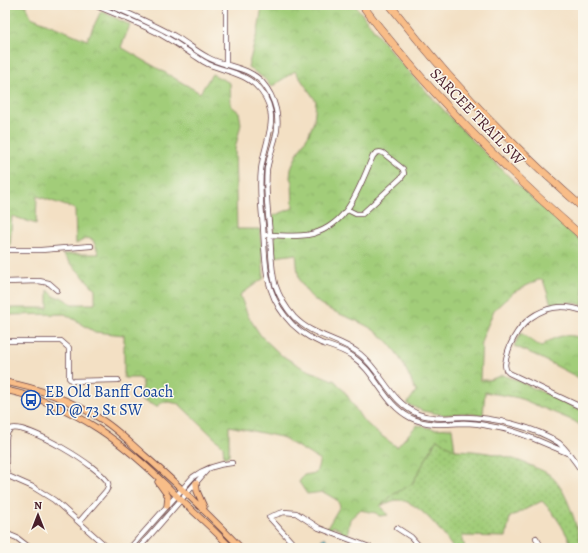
<svg xmlns="http://www.w3.org/2000/svg" width="588" height="553" viewBox="0 0 588 553" font-family="Alegreya,serif">
  <style>
    .grass { fill: url(#grass-dots); stroke: #767652 }
    .park { fill: url(#park-crowns); stroke: #767652 }
    .water { fill: url(#water-rules); stroke: #476875 }
    .lines { fill: none; stroke-linecap: round; stroke-linejoin: round }
    .minor-casing { stroke: #633c42; stroke-width: 6 }
    .major-casing { stroke: #633c42; stroke-width: 7 }
    .highway-casing { stroke: #633c42; stroke-width: 8 }
    .minor { stroke: #fff; stroke-width: 4.5 }
    .major { stroke: #f8bd88; stroke-width: 5.5 }
    .highway { stroke: #f8bd88; stroke-width: 7 }
    .labels { text-anchor: middle; stroke-width: 3; stroke-linejoin: round; paint-order: stroke }
    .street-label { font-size: 16px; fill: #4a1f2b; stroke: #fbf7ec }
    .transit-label { font-size: 16px; fill: #164399; stroke: #fbf7ec; text-anchor: start }
  </style>
  <defs>
    <pattern id="grass-dots" width="8" height="8" patternUnits="userSpaceOnUse"><rect width="8" height="8" fill="#a2cd79"/><path d="M2 2h.1M6 6h.1" fill="none" stroke="#8db069" stroke-width="1.8" stroke-linecap="round"/></pattern>
    <pattern id="park-crowns" width="20" height="18" patternUnits="userSpaceOnUse"><rect width="20" height="18" fill="#a2cd79"/><path d="M2 6a3 3 0 1 1 6 0M12 15a3 3 0 1 1 6 0" fill="none" stroke="#8db069"/></pattern>
    <pattern id="water-rules" width="6" height="5" patternUnits="userSpaceOnUse"><rect width="6" height="5" fill="#44b2bf"/><path d="M0 2.5h6" fill="none" stroke="#3b909b"/></pattern>
  </defs>
  <rect width="100%" height="100%" fill="#fbf7ec"/>
  <filter id="ink" filterUnits="userSpaceOnUse"><feTurbulence type="fractalNoise" baseFrequency=".025" numOctaves="2"/><feDisplacementMap in="SourceGraphic" scale="8" xChannelSelector="R" yChannelSelector="G"/><feConvolveMatrix kernelMatrix="1 2 1 2 8 2 1 2 1" color-interpolation-filters="sRGB"/></filter>
  <filter id="wash" filterUnits="userSpaceOnUse"><feTurbulence type="fractalNoise" baseFrequency=".012" numOctaves="4" result="noise"/><feDisplacementMap in="SourceGraphic" scale="16" xChannelSelector="R" yChannelSelector="G"/><feGaussianBlur stdDeviation="0.9" result="paint"/><feColorMatrix in="noise" values="0 0 0 0 0 0 0 0 0 0 0 0 0 0 0 0 0 1.4 0 .05"/><feComposite in="paint" operator="in"/></filter>
  <g filter="url(#wash)">
    <rect width="100%" height="100%" fill="#f3e0c4"/>
    <!-- grass -->
    <path class="grass" d="M437 438 454 447 455 450C484 451 509 455 536 468 542 470 550 474 554 479 567 492 576 523 580 541L583 543V548H573C565 530 556 515 542 501L510 517 506 537 462 536 465 548H453C443 533 418 500 398 500 393 500 385 504 380 506L394 494 412 484Z"/>
    <!-- park -->
    <path class="park" d="M5 5H26L31 17 87 40 101 11 130 25 121 47 200 93 212 74 230 83 231 106 239 112 241 124 235 149 237 229H260L264 278 240 295 248 316 261 336 281 355 303 368 335 381 345 392 362 419 375 431 397 447 417 425 434 429 452 428 455 450 437 439 412 484 394 494 380 506 388 515 379 516 376 513 360 510 350 519 347 536 340 533 341 530 333 526 331 530 327 528 340 506 337 500 323 492 307 494 299 482 304 475 316 473 320 460 281 437 229 426V455L224 458 223 446 179 404 169 402 160 403 157 407 142 400V381L139 378H124V335L95 332 65 314 5 315V309L11 308H48V290C53 293 53 300 61 297L72 304H95V289L62 254H99L93 240 87 238 76 244 75 209 37 196 36 224 12 216 10 247H5Z
      M262 5H355C373 28 390 52 410 73 464 134 521 191 583 243V305L570 302 551 304 543 280H538L514 292 494 310 482 339 480 380H489L503 375 510 378 514 379 583 411V427L574 421 519 398 485 392 483 415 462 413 444 415 423 411 407 404 416 391C405 367 397 347 375 331 352 315 321 313 305 289 303 285 300 282 299 278 297 270 297 262 296 254L275 257 273 216 293 208 292 182 290 178 291 169 297 154 309 134 314 121 316 101 295 71 271 87 265 79 248 67 259 26Z
      M521 333 541 347C553 336 568 332 583 339V380L535 355 514 346Z"/>
    <!-- water -->
    <path class="water" d="M324 537 332 545 333 548C326 548 324 548 320 542Z"/>
  </g>
  <g filter="url(#ink)">
    <g class="lines">
      <!-- minor casing -->
      <g class="minor-casing">
        <path id="minor" d="M94 5C116 14 138 23 160 34 171 40 182 47 192 54 197 57 202 61 208 64 227 72 247 73 261 91 282 118 264 141 261 170 259 189 261 207 263 226 265 258 264 290 285 316 294 328 307 337 321 343 332 347 342 349 352 356 377 373 383 404 411 418 428 426 445 424 463 423 472 423 481 424 489 426 518 430 541 442 567 453
          M109 5C132 15 156 25 178 38 188 44 197 52 207 57 225 67 247 66 262 82 276 98 281 120 275 139 272 149 269 159 267 169 265 191 268 213 270 234 271 250 271 268 275 284 279 296 285 307 294 317 313 337 340 338 360 354 383 373 390 402 418 414 434 420 448 417 464 417 491 417 536 427 559 443 567 450 577 464 583 473
          M226 65V5
          M267 235C280 235 294 237 307 235 348 228 358 189 373 156 375 153 379 151 383 153L403 169 404 174 401 178 362 214H356L348 210
          M5 250H41L91 246
          M5 282 39 281 49 283 57 290
          M583 311C543 296 510 326 505 365L506 370 509 373 583 408
          M5 341H61L69 348V378L72 381 118 380
          M79 522 106 491C108 488 109 486 108 483 102 468 25 422 11 429 4 432 6 443 6 449 6 457 4 468 8 476L33 487 54 500 108 548
          M397 528 411 537 421 548
          M5 533 17 538 30 548
          M536 538 542 548
          M130 548 193 477C204 469 219 464 232 463
          M139 548 207 470
          M297 548 269 517 284 512 296 513 319 528 372 548"/>
      </g>
      <!-- major casing -->
      <g class="major-casing">
        <path id="major" d="M5 382C38 388 70 400 99 418 116 428 129 442 144 455 178 484 210 516 241 548
          M5 390C75 404 127 445 176 495 194 513 214 529 231 548
          M158 482 168 496 167 506
          M196 483 197 491 204 507"/>
      </g>
      <!-- highway casing -->
      <g class="highway-casing">
        <path id="highway" d="M362 5C427 90 502 167 583 237
          M390 5C447 79 512 146 583 208"/>
      </g>
      <!-- minor -->
      <use href="#minor" class="minor"/>
      <!-- major -->
      <use href="#major" class="major"/>
      <!-- highway -->
      <use href="#highway" class="highway"/>
    </g>
  </g>
  <!-- icons -->
  <defs>
    <g id="bus-ring" transform="scale(1)"><circle r="9.5" fill="#fbf7ec" stroke="#1a4fb4" stroke-width="1.5"/><path d="M-5-6H5V4H4V6H2V4H-2V6H-4V4H-5ZM-3.5-4V0h7V-4ZM-3.5 1.2v1.5H-2V1.2ZM2 1.2v1.5H3.5V1.2Z" fill="#1a4fb4"/></g>
  </defs>
  <g fill-rule="evenodd">
    <use href="#bus-ring" x="31" y="400"/>
  </g>
  <g class="labels">
    <!-- street labels -->
    <g class="street-label">
      <text transform="translate(478 116) rotate(46)" y="6">SARCEE TRAIL SW</text>
    </g>
    <!-- transit labels -->
    <g class="transit-label">
      <text x="45" y="397">EB Old Banff Coach<tspan x="45" dy="18">RD @ 73 St SW</tspan></text>
    </g>
  </g>
  <!-- margin -->
  <rect width="588" height="553" fill="none" stroke="#fbf7ec" stroke-width="20"/>
  <!-- north arrow -->
  <g transform="translate(38 515)" stroke="#fbf7ec" stroke-width="3" paint-order="stroke">
  <path d="M0-3L7 15L0 10L-7 15Z" fill="#4a1f2b"/>
  <text y="-6" font-size="11" font-weight="bold" text-anchor="middle" fill="#4a1f2b">N</text>
  </g>
</svg>
